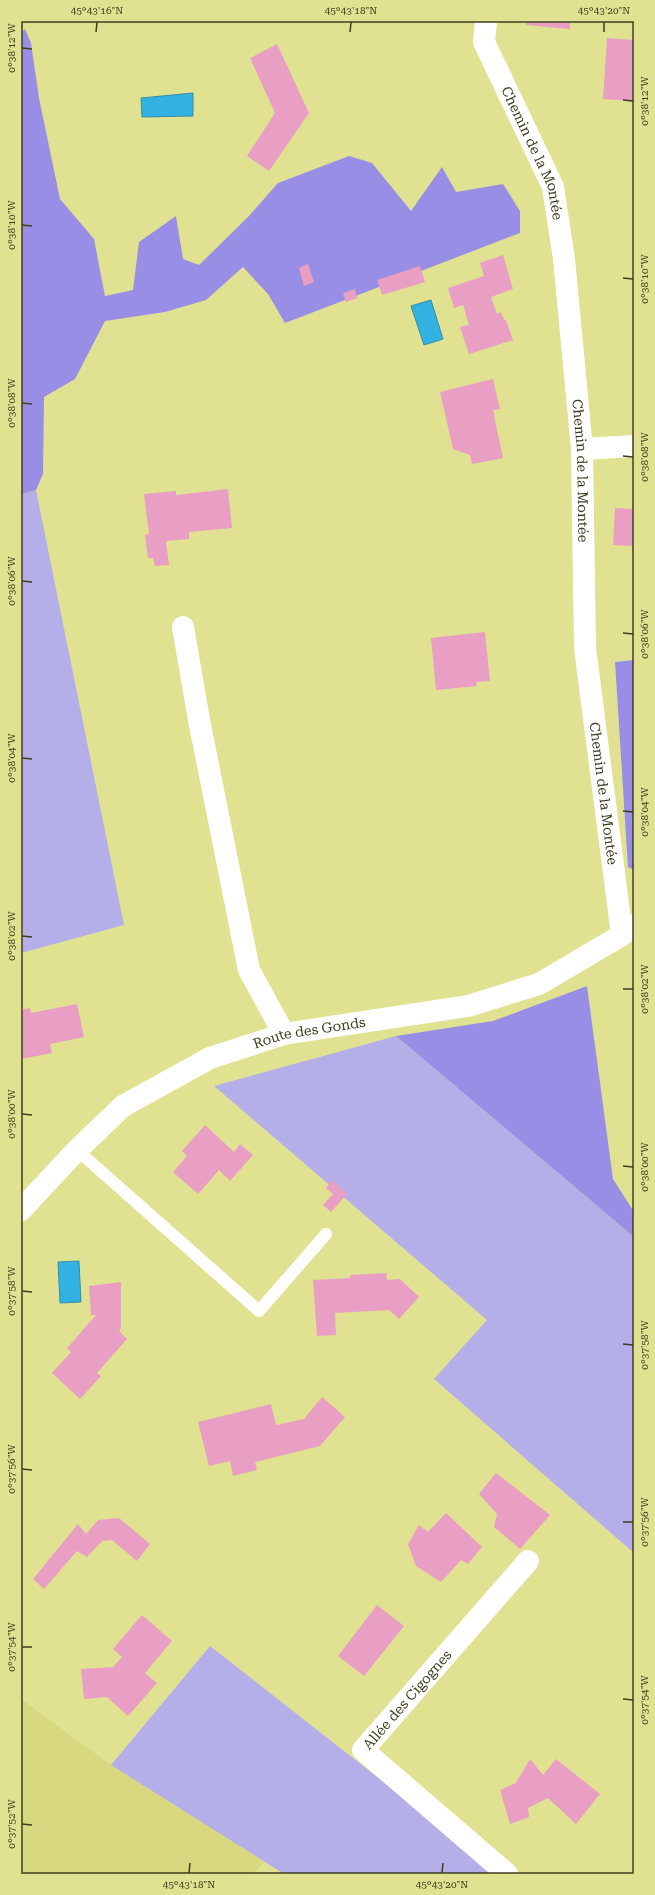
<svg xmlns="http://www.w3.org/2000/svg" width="655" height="1895" viewBox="0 0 655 1895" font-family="'Roboto Serif',serif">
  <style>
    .built { fill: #d8d880 }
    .green { fill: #b4afe9 }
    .forest { fill: #998ee5 }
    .water { fill: #32b2e2; stroke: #368fa7 }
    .building { fill: #e99ec3 }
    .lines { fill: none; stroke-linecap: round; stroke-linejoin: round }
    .lane { stroke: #fff; stroke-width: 12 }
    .street { stroke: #fff; stroke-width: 22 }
    .secondary { stroke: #fff; stroke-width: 22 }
    .ticks { fill: none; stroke: #3e3e1e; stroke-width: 1.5 }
    .labels { text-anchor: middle; stroke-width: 3.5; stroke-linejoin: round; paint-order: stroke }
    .street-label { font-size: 14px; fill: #3e3e1e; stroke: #e1e192 }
    .neatline { fill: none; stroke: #3e3e1e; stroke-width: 1.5 }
    .ticks-label { font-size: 10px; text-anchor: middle; fill: #3e3e1e }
  </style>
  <rect width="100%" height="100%" fill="#e1e192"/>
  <!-- built -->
  <path class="built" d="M21 1699 111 1765 265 1861 253 1874H21Z"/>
  <!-- green -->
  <path class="green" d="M36 490 124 925 21 953V494Z
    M396 1036 634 1237V1553L434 1379 487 1320 214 1086Z
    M210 1646 501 1874H284L111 1765Z"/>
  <!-- forest -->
  <path class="forest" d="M25 29 31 43 39 98 60 199 94 239 105 296 133 290 139 242 176 216 183 259 199 265 248 217 278 183 349 156 372 163 411 211 442 167 456 192 503 184 520 211V233L285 323 268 294 243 267 206 300 165 312 105 321 75 379 44 397 43 474 36 490 21 494V32Z
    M634 660V870L628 867 615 662Z
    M587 986 613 1179 634 1212V1237L396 1036 493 1021Z"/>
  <!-- water -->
  <path class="water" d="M193 93V116L142 117 141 98Z
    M431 300 443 339 424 345 411 306Z
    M79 1261 81 1302 60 1303 58 1262Z"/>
  <!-- building -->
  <path class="building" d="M527 21H570V29L526 25Z
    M607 38 634 40V101L603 99Z
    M277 44 309 113 269 171 247 156 275 113 250 58Z
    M503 255 513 289 491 297 497 314 501 312 504 320H506L513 340 469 354 460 327 469 325 463 305 454 308 448 288 484 276 480 263Z
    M308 264 314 282 304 286 299 268Z
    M420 266 425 282 382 295 377 280Z
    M355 289 357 298 346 302 343 293Z
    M493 379 500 409 493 410 503 458 472 464 470 455 453 449 440 392Z
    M228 489 232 528 189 532V539L166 541 169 565 155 566 153 558H148L145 535 149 534 144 494 176 491V495Z
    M615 508 634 509V546L613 545Z
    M485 632 490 681 476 682 477 686 436 690 431 638Z
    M77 1004 84 1037 50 1044 52 1053 21 1059V1010L30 1008 31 1013Z
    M205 1125 234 1152 240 1144 253 1155 230 1181 219 1170 198 1194 173 1172 187 1156 182 1151Z
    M332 1180 347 1194 331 1212 323 1205 333 1194 326 1188Z
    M386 1273 387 1280 400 1279 419 1297 399 1319 389 1310 335 1313 336 1335 317 1336 313 1280 350 1278V1275Z
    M121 1282V1328L119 1331 127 1339 97 1373 101 1376 80 1399 52 1373 71 1352 67 1348 96 1315H91L89 1286Z
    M322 1397 345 1417 320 1446 255 1462 257 1470 233 1476 230 1461 209 1466 198 1422 271 1404 276 1425 304 1419Z
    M496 1473 550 1515 520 1549 494 1527 497 1514 479 1494Z
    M446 1513 482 1547 468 1564 461 1560 441 1582 416 1566 408 1544 419 1525 428 1532Z
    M119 1518 150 1544 137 1561 112 1540 102 1541 87 1557 77 1551 44 1589 33 1579 78 1524 86 1534 98 1520Z
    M377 1605 404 1626 364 1676 338 1656Z
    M142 1615 172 1641 145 1673 157 1683 128 1716 107 1697 84 1699 81 1669 113 1667 122 1657 113 1649Z
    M530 1759 543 1775 556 1759 600 1794 576 1824 548 1798 528 1808 529 1817 510 1824 500 1790 516 1783Z"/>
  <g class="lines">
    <!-- lane -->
    <path class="lane" d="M77 1150 259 1311 326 1234"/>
    <!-- street -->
    <g class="street">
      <path id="s1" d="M486 21 484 42 553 187 564 259 582 449 585 648 622 935"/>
      <path d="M582 449 634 446"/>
      <path d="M183 627 199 720 249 970 284 1034"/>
      <path id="s2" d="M507 1874 363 1750 528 1561"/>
    </g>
    <!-- secondary -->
    <path class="secondary" id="s3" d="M21 1210 77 1150 123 1106 210 1058 284 1034 468 1006 539 984 622 935 634 925"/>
  </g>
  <!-- ticks -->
  <path class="ticks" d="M96 32 97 22M350 32 351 22M604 32V22M22 48 32 49M623 100 633 101M22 225 32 226M623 278 633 279M22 403 32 404M623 456 633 457M22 581 32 582M623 633 633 634M22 758 32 759M623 811 633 812M22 936 32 937M623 989H633M22 1114 32 1115M623 1166 633 1167M22 1291 32 1292M623 1344 633 1345M22 1469 32 1470M623 1522H633M22 1647H32M623 1699 633 1700M22 1824 32 1825M189 1873 190 1863M442 1873 443 1863"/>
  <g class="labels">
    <!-- street labels -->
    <g class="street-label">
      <text dy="5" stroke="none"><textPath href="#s1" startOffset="143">Chemin de la Montée</textPath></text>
      <text dy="5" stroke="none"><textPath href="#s1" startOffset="467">Chemin de la Montée</textPath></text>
      <text dy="5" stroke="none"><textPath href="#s1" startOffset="791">Chemin de la Montée</textPath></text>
      <text dy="5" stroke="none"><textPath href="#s3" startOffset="348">Route des Gonds</textPath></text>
      <text dy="5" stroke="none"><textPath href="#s2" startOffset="257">Allée des Cigognes</textPath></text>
    </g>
  </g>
  <!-- border -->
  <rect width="655" height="1895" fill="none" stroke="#e1e192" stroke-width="44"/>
  <rect x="22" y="22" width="611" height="1851" class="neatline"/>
  <g class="ticks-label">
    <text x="97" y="14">45°43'16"N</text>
    <text x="351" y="14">45°43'18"N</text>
    <text x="604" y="14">45°43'20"N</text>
    <text transform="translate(11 48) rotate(-90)" y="4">0°38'12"W</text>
    <text transform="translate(644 101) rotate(-90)" y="4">0°38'12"W</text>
    <text transform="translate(11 225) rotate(-90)" y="4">0°38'10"W</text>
    <text transform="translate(644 279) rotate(-90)" y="4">0°38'10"W</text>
    <text transform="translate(11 403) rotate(-90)" y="4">0°38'08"W</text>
    <text transform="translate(644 457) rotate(-90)" y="4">0°38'08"W</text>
    <text transform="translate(11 581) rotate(-90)" y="4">0°38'06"W</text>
    <text transform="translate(644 634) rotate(-90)" y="4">0°38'06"W</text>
    <text transform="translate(11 758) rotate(-90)" y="4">0°38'04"W</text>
    <text transform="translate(644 812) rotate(-90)" y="4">0°38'04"W</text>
    <text transform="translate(11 936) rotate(-90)" y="4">0°38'02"W</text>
    <text transform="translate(644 989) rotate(-90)" y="4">0°38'02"W</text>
    <text transform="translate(11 1114) rotate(-90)" y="4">0°38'00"W</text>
    <text transform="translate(644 1167) rotate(-90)" y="4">0°38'00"W</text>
    <text transform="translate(11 1291) rotate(-90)" y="4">0°37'58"W</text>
    <text transform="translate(644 1345) rotate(-90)" y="4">0°37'58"W</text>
    <text transform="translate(11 1469) rotate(-90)" y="4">0°37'56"W</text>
    <text transform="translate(644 1522) rotate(-90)" y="4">0°37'56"W</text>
    <text transform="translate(11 1647) rotate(-90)" y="4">0°37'54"W</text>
    <text transform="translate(644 1700) rotate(-90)" y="4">0°37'54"W</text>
    <text transform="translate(11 1824) rotate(-90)" y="4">0°37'52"W</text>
    <text x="189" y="1888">45°43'18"N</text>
    <text x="442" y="1888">45°43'20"N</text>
  </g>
</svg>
